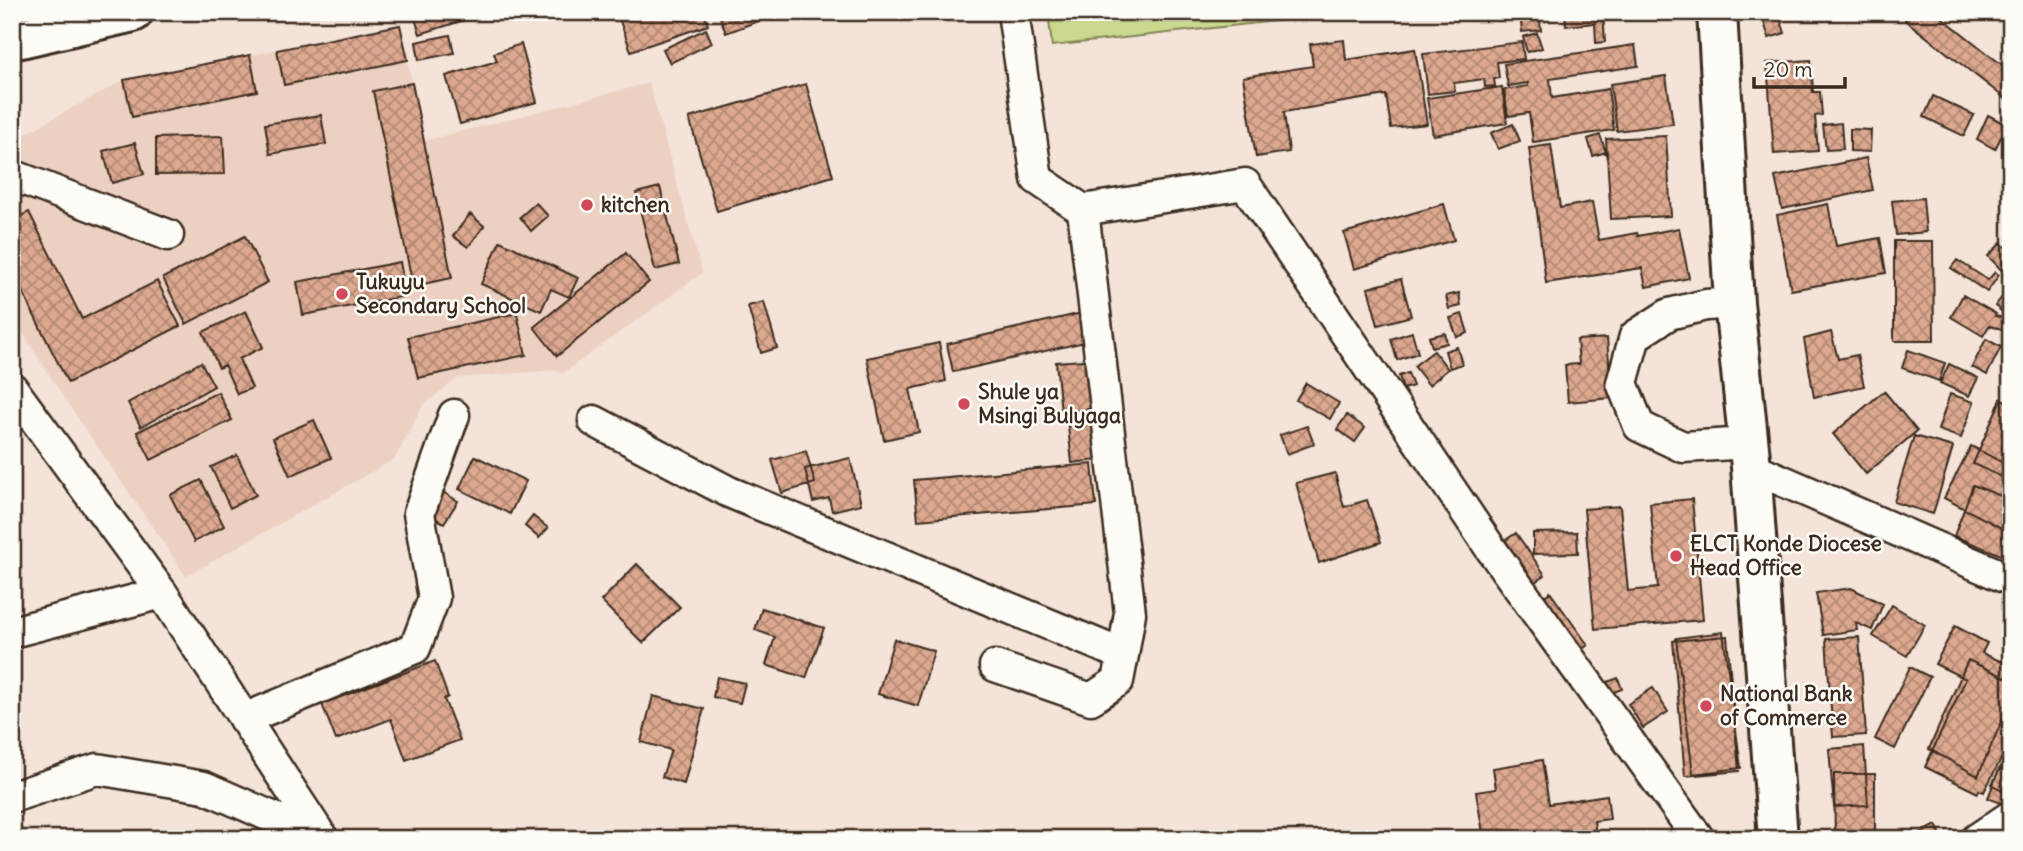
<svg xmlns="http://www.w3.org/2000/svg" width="2023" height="851" viewBox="0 0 2023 851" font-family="Delius,sans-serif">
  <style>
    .built { fill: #ecd1c2 }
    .grass { fill: #cad98d; stroke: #828256; stroke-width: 2 }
    .building { fill: url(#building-cross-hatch); stroke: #3b2a1e; stroke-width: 2 }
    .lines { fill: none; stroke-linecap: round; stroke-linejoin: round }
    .minor-casing { stroke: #3b2a1e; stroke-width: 35 }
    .major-casing { stroke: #3b2a1e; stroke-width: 44 }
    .highway-casing { stroke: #3b2a1e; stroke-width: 44 }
    .minor { stroke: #fdfcf7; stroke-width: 30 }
    .major { stroke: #fdfcf7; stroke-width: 38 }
    .highway { stroke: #fdfcf7; stroke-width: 38 }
    .poi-dot { fill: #d1495b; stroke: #fdfcf7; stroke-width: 2.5 }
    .labels { text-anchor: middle; stroke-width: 5; stroke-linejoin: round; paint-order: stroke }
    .poi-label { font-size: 21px; font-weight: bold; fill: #3b2a1e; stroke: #fdfcf7; text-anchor: start }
  </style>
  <defs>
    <pattern id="building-cross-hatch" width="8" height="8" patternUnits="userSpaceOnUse" patternTransform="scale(1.75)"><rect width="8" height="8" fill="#dca88f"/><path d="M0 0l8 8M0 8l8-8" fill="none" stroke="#b48974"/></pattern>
  </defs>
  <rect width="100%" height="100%" fill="#f3e3d8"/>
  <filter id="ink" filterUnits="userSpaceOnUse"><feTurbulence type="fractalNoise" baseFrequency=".0143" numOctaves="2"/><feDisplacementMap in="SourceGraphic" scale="14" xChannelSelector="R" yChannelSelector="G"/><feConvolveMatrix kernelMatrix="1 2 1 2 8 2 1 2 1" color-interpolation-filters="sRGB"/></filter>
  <g filter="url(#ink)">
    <!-- built -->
    <path class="built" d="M400 25 424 141 649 83 702 273 562 374 554 370 458 378 423 405 395 459 186 576 62 395 12 316V141L124 80Z"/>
    <!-- grass -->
    <path class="grass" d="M1048 12H1355L1052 46Z"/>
    <!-- building -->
    <path class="building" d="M413 12H490L420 34Z
      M612 12H704L708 25 631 51 617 13 613 14Z
      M718 12H783L726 33Z
      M1539 12 1541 30 1522 32 1520 13Z
      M1565 12H1603L1605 42 1596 43 1595 23 1566 26Z
      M1765 12H1778L1785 33 1769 38 1761 13Z
      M1911 12H1935L2011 72V103L1905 20Z
      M400 25 408 60 284 85 277 50Z
      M706 29 712 43 670 63 663 49Z
      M1537 33 1542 48 1527 52 1523 37Z
      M450 35 454 53 419 60 416 42Z
      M1344 40 1346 60 1415 49 1427 124 1391 128 1386 95 1284 112 1289 152 1256 157 1243 77 1313 66 1310 44Z
      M1522 42 1524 59 1497 62 1499 78 1494 79 1495 86 1485 87 1484 79 1454 83 1455 91 1428 94 1423 54Z
      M521 44 537 102 460 124 446 76 497 61 494 53Z
      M1635 45 1638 66 1550 79 1552 98 1608 89 1614 130 1533 142 1529 113 1508 116 1504 90 1528 86V83L1508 86 1504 64Z
      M250 55 257 91 132 117 124 80Z
      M1811 60 1813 92H1820L1822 115 1815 116 1818 151 1774 154 1767 63Z
      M1666 76 1673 124 1617 131 1610 84Z
      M412 83 452 278 413 286 373 91Z
      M806 84 833 176 717 211 689 118Z
      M1502 87 1507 123 1433 135 1427 98Z
      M1933 96 1974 115 1964 136 1924 117Z
      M321 115 326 144 270 154 265 124Z
      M1988 115 2007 125 1995 149 1977 139Z
      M1841 123 1843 149 1826 150 1823 125Z
      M1513 124 1520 141 1498 149 1491 133Z
      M1850 129 1871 130 1870 152 1850 151Z
      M1600 135 1606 152 1593 156 1588 139Z
      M223 136 225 174 156 175V138Z
      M1666 136 1671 216 1611 219 1606 139Z
      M135 143 144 174 112 183 103 151Z
      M1551 145 1560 208 1592 202 1599 240 1637 233 1638 236 1679 228 1689 278 1646 287 1642 268 1546 283 1529 148Z
      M1866 158 1873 190 1782 209 1775 177Z
      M660 187 679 264 655 270 636 193Z
      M1923 198 1926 232 1896 235 1892 201Z
      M536 203 548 216 531 231 520 217Z
      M1444 204 1454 240 1354 269 1344 233Z
      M1828 204 1836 246 1880 238 1886 273 1791 290 1777 215Z
      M29 212 82 319 157 281 180 326 68 383 12 271V220Z
      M470 214 484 226 468 247 453 236Z
      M245 236 268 282 186 324 163 278Z
      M500 241 578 278 569 297 551 289 541 311 481 284Z
      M1894 241H1933L1934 341H1894Z
      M2001 243 2011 252V280L1988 256Z
      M626 253 649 282 557 356 534 327Z
      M1957 260 1988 280 1995 272 1999 275 1987 292 1951 268Z
      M400 262 406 296 303 315 297 282Z
      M1401 279 1411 316 1378 325 1368 288Z
      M2006 292 2011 295 2009 317 1995 306Z
      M1459 293 1461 306 1449 309 1446 296Z
      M1963 295 1996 314 1995 316 2011 319V331L1989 326 1983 336 1951 317Z
      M764 302 777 348 761 353 748 306Z
      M246 311 263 347 239 359 252 388 237 394 224 365 219 368 203 332Z
      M517 313 526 355 418 378 408 337Z
      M1082 313 1089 341 953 372 947 344Z
      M1462 314 1468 333 1457 337 1450 318Z
      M1412 332 1418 353 1397 360 1391 339Z
      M1831 332 1838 359 1857 355 1864 386 1814 397 1804 339Z
      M1445 333 1447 343 1432 347 1429 337Z
      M1607 338 1612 398 1568 402 1565 365 1579 364 1577 340Z
      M1986 339 2001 347 1987 375 1972 367Z
      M939 343 946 381 910 389 919 432 884 440 867 358Z
      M1457 347 1462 364 1450 368 1445 351Z
      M1908 350 1945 363 1939 381 1902 368Z
      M1434 351 1448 369 1429 385 1414 366Z
      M1096 359 1099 408 1061 412 1056 362Z
      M201 362 214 386 141 427 128 403Z
      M1949 364 1978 378 1969 396 1940 383Z
      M1408 373 1413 386 1403 389 1399 376Z
      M1306 383 1339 403 1330 419 1296 400Z
      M1884 391 1917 431 1866 474 1833 434Z
      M218 392 232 420 151 460 137 432Z
      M1950 394 1974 402 1961 438 1938 430Z
      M2001 399 2011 403V481L1973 464Z
      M1101 414 1107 459 1072 463 1067 417Z
      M1347 415 1365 428 1355 442 1337 429Z
      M314 420 331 458 290 476 273 438Z
      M1307 426 1314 444 1287 454 1280 435Z
      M1914 436 1953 447 1933 514 1894 502Z
      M1971 446 2011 467V533L1944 498Z
      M806 451 815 483 782 493 772 460Z
      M237 455 256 495 230 508 211 467Z
      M475 456 526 481 510 514 459 489Z
      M850 458 861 504 832 511 829 498 813 502 805 469Z
      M1092 464 1096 505 918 520 914 480Z
      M1335 473 1344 507 1367 500 1381 542 1319 563 1296 483Z
      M201 480 224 526 194 542 170 495Z
      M1973 485 2011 500V559L1954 536Z
      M441 491 458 501 444 523 428 514Z
      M1692 499 1703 620 1595 629 1584 509 1620 506 1628 591 1658 588 1650 503Z
      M533 516 548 528 539 538 525 526Z
      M1577 532 1578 553 1533 554V533Z
      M1516 533 1545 575 1532 584 1503 542Z
      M637 564 680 607 643 643 601 601Z
      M1851 588 1883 604 1872 630 1856 623 1857 630 1823 635 1816 593Z
      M1550 592 1588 645 1575 654 1537 602Z
      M1892 605 1925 625 1907 656 1873 636Z
      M762 608 824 628 806 678 766 665 775 637 755 630Z
      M1955 626 1987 643 1982 653 2009 665 2011 662V740L1984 792 1979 790 1978 793 1925 767 1966 679 1935 664Z
      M1723 632 1741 768 1693 774 1676 638Z
      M1727 636 1739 771 1685 776 1673 641Z
      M1859 637 1866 735 1833 737 1826 639Z
      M894 639 934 651 918 706 878 694Z
      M1968 660 2011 680V700L1978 776 1929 749Z
      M435 661 448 697 444 699 460 740 406 760 391 719 336 740 322 704Z
      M1910 667 1930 677 1895 749 1875 739Z
      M717 677 745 683 740 703 713 697Z
      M1618 678 1622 689 1606 695 1602 684Z
      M1653 688 1668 712 1643 728 1628 704Z
      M653 696 704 709 684 784 662 777 671 750 641 742Z
      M1864 746 1868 805 1834 807 1829 749Z
      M2011 747V795L1992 784Z
      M1542 760 1549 804 1607 795 1610 819 1594 821 1597 839H1484L1476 792 1496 789 1493 768Z
      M1999 769 2011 773V807L1988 798Z
      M1834 774H1875V839H1835Z
      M1936 825 1943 839H1919L1917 835Z"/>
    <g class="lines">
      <!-- minor casing -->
      <g class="minor-casing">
        <path id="minor" d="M1013 12 1037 179 1083 210 1245 184 1491 549 1699 839
          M12 175 168 235
          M1734 303 1706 305 1669 314 1635 336 1622 383 1639 426 1683 447 1749 443
          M12 388 162 593 323 839
          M594 421 729 492 1123 655 1130 613 1083 210
          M1751 467 2011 580
          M12 632 162 593
          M995 666 1091 699 1118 681 1123 655
          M244 719 415 648 434 598 419 513 454 415
          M12 797 97 769 204 787 288 824 311 821
          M1977 839 2011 816"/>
      </g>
      <!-- major casing -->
      <g class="major-casing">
        <path id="major" d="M1717 12 1734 303 1751 467 1778 839"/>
      </g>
      <!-- highway casing -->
      <g class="highway-casing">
        <path id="highway" d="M12 40 133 12"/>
      </g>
      <!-- minor -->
      <use href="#minor" class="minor"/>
      <!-- major -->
      <use href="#major" class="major"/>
      <!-- highway -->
      <use href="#highway" class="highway"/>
    </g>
  </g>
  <!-- markers -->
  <g class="poi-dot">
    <circle cx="587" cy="205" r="7"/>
    <circle cx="342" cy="294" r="7"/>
    <circle cx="964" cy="404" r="7"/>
    <circle cx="1676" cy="556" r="7"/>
    <circle cx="1706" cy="706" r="7"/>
  </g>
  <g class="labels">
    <!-- poi labels -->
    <g class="poi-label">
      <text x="601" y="212">kitchen</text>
      <text x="356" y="289">Tukuyu<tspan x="356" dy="24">Secondary School</tspan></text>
      <text x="978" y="399">Shule ya<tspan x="978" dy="24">Msingi Bulyaga</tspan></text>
      <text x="1690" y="551">ELCT Konde Diocese<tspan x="1690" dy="24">Head Office</tspan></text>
      <text x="1720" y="701">National Bank<tspan x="1720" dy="24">of Commerce</tspan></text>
    </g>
  </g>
  <!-- margin -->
  <rect width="2023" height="851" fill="none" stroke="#fdfcf7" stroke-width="42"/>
  <rect x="21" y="21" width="1981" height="809" fill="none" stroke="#3b2a1e" stroke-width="2.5" filter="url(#ink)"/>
  <!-- scale -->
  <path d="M1754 77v10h91v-10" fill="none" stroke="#3b2a1e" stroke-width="3.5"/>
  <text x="1764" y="77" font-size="21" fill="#3b2a1e" stroke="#fdfcf7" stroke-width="5" paint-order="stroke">20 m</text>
</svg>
